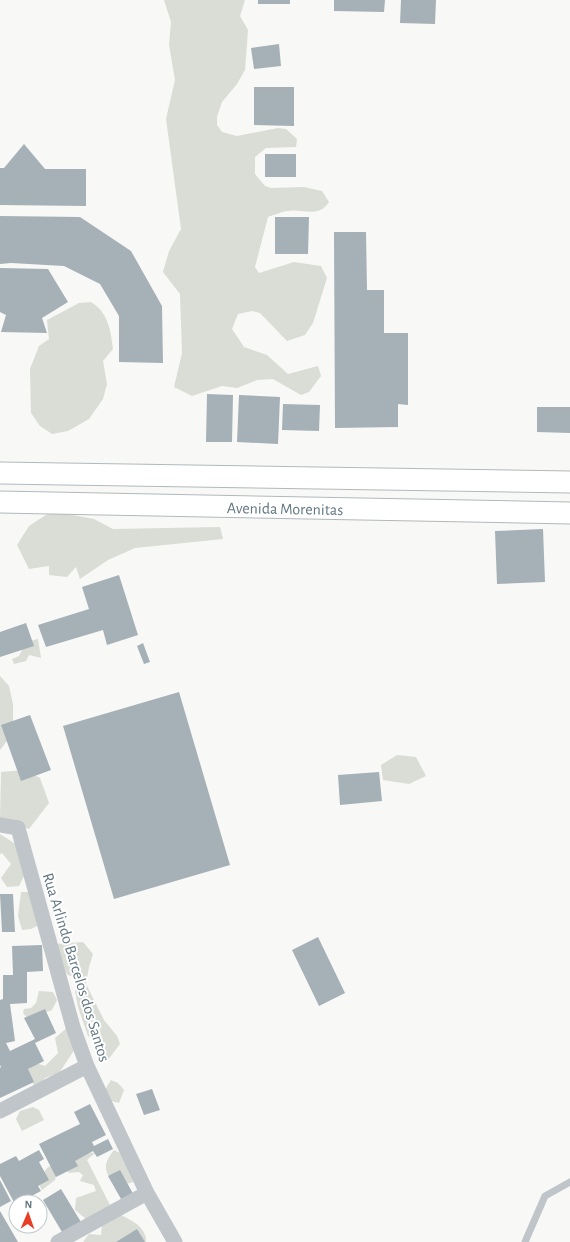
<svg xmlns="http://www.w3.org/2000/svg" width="570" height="1242" viewBox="0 0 570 1242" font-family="'Alegreya Sans',sans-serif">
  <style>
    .green { fill: #d9ddd5 }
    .building { fill: #a5b1b6 }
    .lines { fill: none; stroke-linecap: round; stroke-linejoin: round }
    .secondary-casing { stroke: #b1b9bd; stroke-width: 23 }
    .service { stroke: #bfc5c8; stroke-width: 7 }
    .minor { stroke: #bfc5c8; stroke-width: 15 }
    .secondary { stroke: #fff; stroke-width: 21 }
    .labels { text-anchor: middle; stroke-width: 4; stroke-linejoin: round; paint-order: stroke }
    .street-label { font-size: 16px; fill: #627782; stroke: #fff }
  </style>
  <rect width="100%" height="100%" fill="#f8f8f6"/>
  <!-- green -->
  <path class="green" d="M164 0H245L240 16 248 30 245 70 237 84 222 102 217 117V125L222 132 237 136 278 128 286 129 297 139 296 147 266 148 255 157V174L265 186 271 188 304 187 322 191 329 202C318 219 303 208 287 211 281 212 274 215 268 217L255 267 259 273 294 262 321 266 327 278 313 323 305 335 287 341 260 313 252 311 238 314 232 329 244 347 267 355 288 374 318 366 321 376 309 392 301 395 273 379 257 380 237 388 222 386 192 396 174 387 182 353 180 294 163 272 169 251 181 229 166 119 175 80 169 45 171 22Z
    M91 302C108 312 111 331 113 349L103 361 107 384 103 399 89 419 68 431 52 434 40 426 31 413 30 369 39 346 49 339 47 320 79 303Z
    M52 511 94 519 113 529 220 527 223 539 135 548 108 560 80 579 76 567 67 577 49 575V566L29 569 17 545 29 526Z
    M38 639 41 658 29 655 26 661 14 664 12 659 19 656 26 642Z
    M0 676 9 686 13 704V733L0 750Z
    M397 755 416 757 426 776 409 784 383 780 381 765Z
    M25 770 40 778 49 803 29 829 0 820 1 772Z
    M0 834 17 845 27 870 19 886 7 887 1 878 11 864 2 853 0 854Z
    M21 892H32L41 924 31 929 22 930 18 916Z
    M83 942 93 954 89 967 86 984 104 1020 117 1036 120 1044 107 1061 97 1055 98 1042 88 1036 78 1007 75 991 81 987 74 977 68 975 59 964 55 944Z
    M39 991 53 992 57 1000 52 1010 38 1015 30 1021 23 1013 24 1009 31 1008 36 1003Z
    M67 1028 75 1049 59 1073 45 1078 38 1089 24 1073 36 1063 45 1066 58 1053 55 1038Z
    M111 1080 118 1083 124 1090 119 1103 104 1099 105 1090Z
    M33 1107 39 1110 44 1120 22 1131 16 1119 20 1111Z
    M114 1150 124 1155 132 1172 133 1182 117 1187C105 1173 101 1166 114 1150Z
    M85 1152 95 1153 87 1160 110 1205 86 1219 75 1210 76 1198 96 1191 94 1185 80 1181 83 1175 79 1172 69 1173 64 1166Z
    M60 1163 55 1180 42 1190 37 1181 48 1167Z
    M119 1214C131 1220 147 1227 146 1242H83L89 1234 101 1235 102 1225Z"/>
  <!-- building -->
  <path class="building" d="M258 0H290V4H258Z
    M334 0H385L384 12 334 11Z
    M401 0H436L435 24 400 23Z
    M279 44 281 66 254 69 251 48Z
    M254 87H294V126L254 125Z
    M24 144 45 169H86V206L0 205V168H4Z
    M265 154H296V177H265Z
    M0 216 80 217 131 251 162 306 163 363 119 362V316L100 284 64 266 11 263 0 264Z
    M275 217H309L308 254H275Z
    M334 232H366L367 290H384V333H408V405L398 404V427L335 428Z
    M0 268 48 269 68 302 42 318 47 333 1 332 6 315 0 312Z
    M207 394 233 395 232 442H206Z
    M239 395 280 397 278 444 237 442Z
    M283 404 320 405 319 431 282 430Z
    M537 407H570V433L537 432Z
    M543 529 545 582 497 584 495 531Z
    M119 575 138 635 107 645 103 630 46 647 38 625 89 609 82 587Z
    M26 623 34 646 0 657V632Z
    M143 643 150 662 144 664 137 646Z
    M179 692 230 865 114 899 63 726Z
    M30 715 51 770 21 781 1 725Z
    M379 772 382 801 340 805 338 775Z
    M0 894H13L15 932H2Z
    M318 937 345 993 319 1006 292 950Z
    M42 945 43 971 27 972V1003L10 1004 15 1041 6 1043 10 1051 35 1039 24 1018 45 1009 56 1033 35 1043 44 1061 28 1069 34 1082 0 1098V1068L1 1067 0 1065V1000L3 999V975H13L12 946Z
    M152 1089 160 1110 144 1115 136 1094Z
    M90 1104 106 1135 92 1142 94 1146 108 1139 113 1149 97 1157 93 1151 75 1161 78 1166 56 1177 39 1144 80 1124 74 1112Z
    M39 1150 44 1159 39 1162 49 1180 38 1186 41 1191 20 1202H16V1206L0 1176V1164L16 1156 19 1161Z
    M120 1170 136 1199 125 1206 108 1176Z
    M0 1180 11 1201 0 1207Z
    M61 1189 84 1227 65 1237 43 1200Z
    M0 1211 18 1242H0Z
    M137 1229 145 1242H116Z"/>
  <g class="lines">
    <!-- secondary casing -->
    <g class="secondary-casing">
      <path id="secondary" d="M0 473 570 482
        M0 502 570 513"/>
    </g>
    <!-- service -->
    <path class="service" d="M525 1242 545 1196 570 1182"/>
    <!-- minor -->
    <path class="minor" d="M0 825 18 828 73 1027 87 1066 147 1193 175 1242
      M0 1111 87 1066
      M58 1242 147 1193"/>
    <!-- secondary -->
    <use href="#secondary" class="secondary"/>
  </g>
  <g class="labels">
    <!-- street labels -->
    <g class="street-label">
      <text transform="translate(285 508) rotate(1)" y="6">Avenida Morenitas</text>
      <text transform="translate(77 967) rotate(73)" y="6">Rua Arlindo Barcelos dos Santos</text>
    </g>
  </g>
  <!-- north arrow -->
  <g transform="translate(28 1214) rotate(2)"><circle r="19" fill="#ffffff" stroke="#c0c9cd"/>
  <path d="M0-3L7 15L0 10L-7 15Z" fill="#e83e26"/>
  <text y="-6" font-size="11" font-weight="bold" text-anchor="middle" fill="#627782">N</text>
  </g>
</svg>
